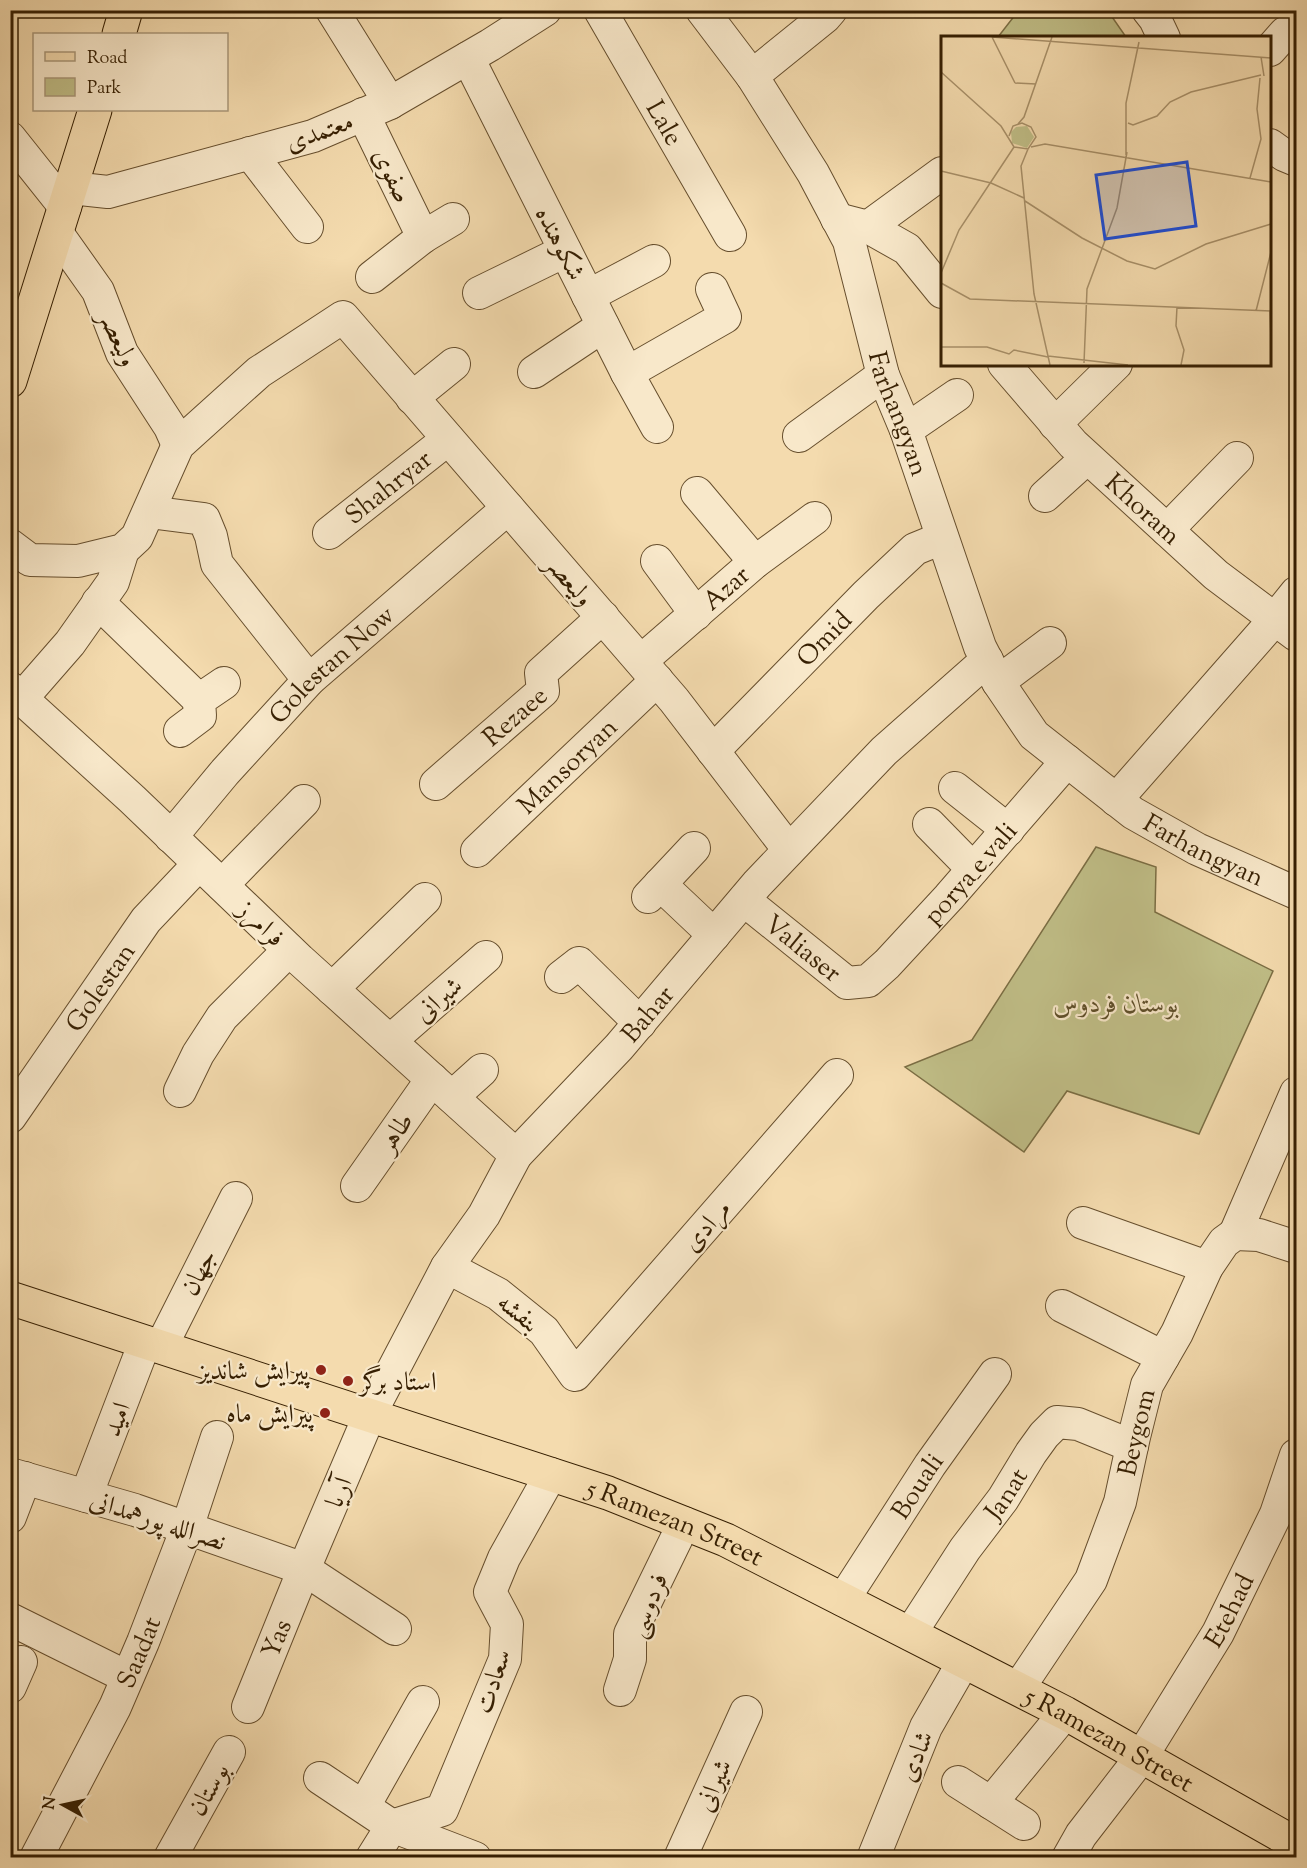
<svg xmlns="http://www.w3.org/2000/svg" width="1307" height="1868" viewBox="0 0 1307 1868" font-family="'Sorts Mill Goudy',Amiri,serif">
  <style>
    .green { fill: #c0be87; stroke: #7b6e44; stroke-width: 1.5 }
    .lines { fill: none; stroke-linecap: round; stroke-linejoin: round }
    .minor-casing { stroke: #664e2d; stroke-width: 34 }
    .major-casing { stroke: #361f02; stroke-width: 35 }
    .minor { stroke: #f8e8ca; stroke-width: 32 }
    .major { stroke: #f4dbae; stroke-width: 33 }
    .poi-dot { fill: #8f2418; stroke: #f8e8ca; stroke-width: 2 }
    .labels { text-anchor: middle; stroke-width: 4.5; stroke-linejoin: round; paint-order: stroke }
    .street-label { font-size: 26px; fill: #361f02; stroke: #f8e8ca }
    .park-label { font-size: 26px; font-style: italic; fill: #5f4f2a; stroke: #f8e8ca }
    .poi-label { font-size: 26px; fill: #361f02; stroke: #f8e8ca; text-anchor: end }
    .inset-road { fill: none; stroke: #a89069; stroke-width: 1.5 }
    .view { fill: #1d4ed8; fill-opacity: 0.15; stroke: #1d4ed8; stroke-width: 3 }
    .inset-edge { fill: none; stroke: #361f02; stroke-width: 3 }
  </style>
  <rect width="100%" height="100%" fill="#f4dbae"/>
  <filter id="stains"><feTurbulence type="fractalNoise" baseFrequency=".00333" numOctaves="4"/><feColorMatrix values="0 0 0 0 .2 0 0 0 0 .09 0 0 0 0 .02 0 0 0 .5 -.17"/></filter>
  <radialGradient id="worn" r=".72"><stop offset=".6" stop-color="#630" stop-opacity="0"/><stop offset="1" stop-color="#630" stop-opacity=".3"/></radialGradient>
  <!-- green -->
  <path class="green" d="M1019 10 1108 11 1126 37H998Z
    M1096 847 1156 867 1155 912 1273 971 1199 1134 1067 1091 1024 1152 905 1067 972 1040Z"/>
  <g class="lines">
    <!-- minor casing -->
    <g class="minor-casing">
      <g id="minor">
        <path d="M332 10 390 103"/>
        <path id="s1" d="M600 10 730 235"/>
        <path id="s2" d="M702 10 752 76 813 173 849 241 883 375 906 430 980 647 998 682 1034 735 1133 813 1197 849 1296 893"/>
        <path d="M1148 10 1155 19 1164 38"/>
        <path d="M1270 50 1285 33"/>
        <path d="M468 58 627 373 657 427"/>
        <path d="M752 76 825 17 831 10"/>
        <path d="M363 114 423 237"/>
        <path d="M10 138 65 207"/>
        <path d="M1270 145 1284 155 1296 160"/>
        <path d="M250 153 307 227"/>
        <path d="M71 188 108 192 313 136 390 103 490 45 545 10"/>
        <path d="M837 219 868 227 907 249 942 292"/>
        <path d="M868 227 942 173"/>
        <path d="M57 233 98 291 122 353 170 427 178 445"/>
        <path d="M372 277 423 237 453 219"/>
        <path d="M479 293 565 251"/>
        <path d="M588 296 654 261"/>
        <path id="s3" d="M1004 364 1073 444 1216 575 1296 635"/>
        <path d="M534 372 603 326"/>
        <path d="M627 373 725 317 712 289"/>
        <path d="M412 398 454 364"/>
        <path d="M1055 424 1116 364"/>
        <path d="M906 430 957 395"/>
        <path d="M799 436 883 375"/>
        <path d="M697 493 755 562"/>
        <path d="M1045 496 1087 458"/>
        <path d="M149 512 204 519 211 536 217 564 309 680"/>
        <path d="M1167 530 1237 458"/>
        <path id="s4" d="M329 533 448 439"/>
        <path d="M10 545 30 560 78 561 123 550 137 537 178 445 259 372 343 317 674 700 789 850"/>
        <path d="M657 561 696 614"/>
        <path d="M98 602 199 700"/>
        <path id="s5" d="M641 661 755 562 815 518"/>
        <path d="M998 682 1050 643"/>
        <path d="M10 688 132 799 300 960 516 1155"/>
        <path d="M22 698 70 643 113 582 123 550"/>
        <path d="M180 731 200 716 199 700 224 683"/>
        <path id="s6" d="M713 751 866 595 915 549 942 538"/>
        <path id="s7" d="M436 784 543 691 541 673 603 617"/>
        <path d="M955 788 1008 830"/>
        <path d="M1116 800 1275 619 1296 593"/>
        <path d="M929 824 973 869"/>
        <path id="s8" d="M171 837 225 772 309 680 508 508"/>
        <path id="s9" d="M477 851 657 680"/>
        <path d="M660 884 714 935"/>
        <path d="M222 885 304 801"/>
        <path d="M648 897 694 848"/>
        <path id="s10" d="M744 900 847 983 868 981 887 964 949 897 1067 761"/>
        <path d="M561 977 579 963 640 1023"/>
        <path d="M332 989 425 899"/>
        <path d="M390 1041 486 957"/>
        <path d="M180 1091 198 1054 222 1017 289 950"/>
        <path d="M452 1097 482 1070"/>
        <path id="s11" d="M10 1117 146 920 199 864"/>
        <path d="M357 1186 432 1079"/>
        <path d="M1083 1223 1207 1267"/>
        <path d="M1235 1234 1296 1093"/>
        <path d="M447 1267 498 1294 544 1331 575 1375 837 1075"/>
        <path d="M1062 1306 1163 1357"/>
        <path d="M161 1347 236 1198"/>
        <path d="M10 1474 135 1510 304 1569 395 1629"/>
        <path d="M86 1496 145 1342"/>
        <path d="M10 1517 25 1478"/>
        <path id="s12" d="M843 1600 930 1465 995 1374"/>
        <path d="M10 1619 127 1677"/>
        <path id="s13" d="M910 1634 965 1549 1003 1499 1031 1453 1044 1435 1057 1422 1078 1424 1132 1446"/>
        <path d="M10 1687 21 1662"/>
        <path id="s14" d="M1018 1689 1091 1580 1120 1502 1134 1437 1147 1385 1177 1333 1207 1267 1224 1242 1235 1234 1259 1235 1296 1247"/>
        <path d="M620 1690 630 1659V1634L684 1523"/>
        <path id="s15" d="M248 1707 304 1569 370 1414 447 1267 484 1215 516 1155 619 1047 757 884 884 751 987 660"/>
        <path d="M320 1778 392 1826 475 1858"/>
        <path d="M958 1782 1024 1824"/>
        <path d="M991 1803 1065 1713"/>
        <path d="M364 1806 423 1702"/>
        <path d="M392 1826 442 1810 505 1659 507 1624 490 1592 504 1558 551 1474"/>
        <path d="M874 1856 926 1727 964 1661"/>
        <path id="s16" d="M36 1858 115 1707 143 1642 187 1528 217 1437"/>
        <path d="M170 1858 229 1752"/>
        <path d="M372 1858 392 1826"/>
        <path d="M680 1858 746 1712"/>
        <path id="s17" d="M1068 1858 1081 1835 1142 1756 1218 1633 1276 1514 1296 1455"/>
      </g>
    </g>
    <!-- major casing -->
    <g class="major-casing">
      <g id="major">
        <path d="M119 34 126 10"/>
        <path d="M10 381 95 110"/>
        <path id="s18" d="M10 1298 608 1493 726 1540 1065 1713 1296 1844"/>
      </g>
    </g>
    <!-- minor -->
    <use href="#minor" class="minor"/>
    <!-- major -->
    <use href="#major" class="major"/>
  </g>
  <!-- markers -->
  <g class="poi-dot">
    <circle cx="321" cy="1370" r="6"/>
    <circle cx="348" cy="1381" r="6"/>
    <circle cx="325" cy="1413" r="6"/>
  </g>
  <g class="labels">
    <!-- street labels -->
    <g class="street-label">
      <text dy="9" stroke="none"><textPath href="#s1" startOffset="130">Lale</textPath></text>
      <text transform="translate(319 131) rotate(-20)" y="9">معتمدی</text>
      <text transform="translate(393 175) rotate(64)" y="9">صفوی</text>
      <text transform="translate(561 243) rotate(63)" y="9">شکوهنده</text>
      <text transform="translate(119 338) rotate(65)" y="9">ولیعصر</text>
      <text dy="9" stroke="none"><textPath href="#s2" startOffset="454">Farhangyan</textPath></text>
      <text dy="9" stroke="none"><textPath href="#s4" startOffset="75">Shahryar</textPath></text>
      <text dy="9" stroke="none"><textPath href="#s3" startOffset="201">Khoram</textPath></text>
      <text transform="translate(570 580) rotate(49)" y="9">ولیعصر</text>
      <text dy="9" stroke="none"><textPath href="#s5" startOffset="112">Azar</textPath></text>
      <text dy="9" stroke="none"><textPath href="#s6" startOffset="158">Omid</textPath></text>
      <text dy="9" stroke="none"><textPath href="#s8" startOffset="236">Golestan Now</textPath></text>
      <text dy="9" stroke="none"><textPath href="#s7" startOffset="104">Rezaee</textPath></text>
      <text dy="9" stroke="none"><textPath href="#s9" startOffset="124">Mansoryan</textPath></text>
      <text dy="9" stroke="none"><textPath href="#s2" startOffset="1011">Farhangyan</textPath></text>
      <text dy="9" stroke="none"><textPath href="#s10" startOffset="302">porya_e_vali</textPath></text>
      <text transform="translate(262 923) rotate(44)" y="9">فرامرز</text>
      <text dy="9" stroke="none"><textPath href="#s10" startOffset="76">Valiaser</textPath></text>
      <text dy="9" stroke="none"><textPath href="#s11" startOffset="158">Golestan</textPath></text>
      <text transform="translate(438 999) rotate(-41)" y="9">شیرانی</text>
      <text dy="9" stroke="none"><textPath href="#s15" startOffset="808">Bahar</textPath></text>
      <text transform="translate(395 1132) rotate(-55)" y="9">طاهر</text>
      <text transform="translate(706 1225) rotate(-49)" y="9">مرادی</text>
      <text transform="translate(198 1272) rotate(-63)" y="9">جهان</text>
      <text transform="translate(519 1312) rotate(39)" y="9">بنفشه</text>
      <text transform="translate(116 1419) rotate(-69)" y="9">امید</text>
      <text dy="9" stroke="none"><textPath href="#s14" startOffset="286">Beygom</textPath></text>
      <text dy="9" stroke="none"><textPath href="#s12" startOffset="136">Bouali</textPath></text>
      <text transform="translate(338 1492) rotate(-67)" y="9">آریا</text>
      <text dy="9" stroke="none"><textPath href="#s13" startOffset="170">Janat</textPath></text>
      <text transform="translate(158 1520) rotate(18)" y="9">نصرالله پورهمدانی</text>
      <text dy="9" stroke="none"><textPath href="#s18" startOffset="702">5 Ramezan Street</textPath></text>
      <text transform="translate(647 1605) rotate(-68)" y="9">فردوسی</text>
      <text dy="9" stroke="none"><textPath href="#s17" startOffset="296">Etehad</textPath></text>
      <text dy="9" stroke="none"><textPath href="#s15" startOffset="74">Yas</textPath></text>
      <text dy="9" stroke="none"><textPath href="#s16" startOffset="230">Saadat</textPath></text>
      <text transform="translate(492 1681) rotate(-72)" y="9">سعادت</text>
      <text dy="9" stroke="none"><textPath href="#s18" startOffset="1188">5 Ramezan Street</textPath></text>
      <text transform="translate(915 1756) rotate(-67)" y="9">شادی</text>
      <text transform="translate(713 1785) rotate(-66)" y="9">شیرانی</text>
      <text transform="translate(208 1789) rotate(-60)" y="9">بوستان</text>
    </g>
    <!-- park labels -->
    <g class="park-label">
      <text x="1116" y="1012">بوستان فردوس</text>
    </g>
    <!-- poi labels -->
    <g class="poi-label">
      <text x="309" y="1379">پیرایش شاندیز</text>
      <text x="360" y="1390" text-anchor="start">استاد برگر</text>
      <text x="313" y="1422">پیرایش ماه</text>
    </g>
  </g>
  <!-- overview -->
  <g transform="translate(941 36)">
    <rect width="330" height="330" fill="#f4dbae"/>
    <path d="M86 90 93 101 86 112 71 107 70 96 75 91Z" fill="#c0be87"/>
    <path class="inset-road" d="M51 1 74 47M51 1 330 22M320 21 323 40M0 36 60 90 73 111 87 113 95 101 90 91 81 87 72 90 68 100M74 47 95 48M187 87 192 89 216 80 229 66 250 56 320 39M77 88 83 81 111 1M90 111 104 108 330 146M87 113 80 130 93 258 109 329M185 119V67L198 6M0 135 50 147M309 142 320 103 316 73 319 42M50 147 83 162M84 165 141 202 186 225 214 233 265 208 330 188M0 237 18 194 73 111M0 247 29 263 330 275M236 271 235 290 243 314 240 329M315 275 330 216M329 275 330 304M0 311H46L68 318 73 314 107 321M107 320 187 329M143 327 146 253 176 172 186 116"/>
    <path class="view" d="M246 126 255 190 164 203 155 139Z"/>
    <rect width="330" height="330" class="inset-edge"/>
  </g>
  <!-- margin -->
  <rect width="1307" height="1868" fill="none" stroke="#f4dbae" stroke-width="36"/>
  <rect x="12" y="12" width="1283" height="1844" fill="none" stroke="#361f02" stroke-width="3"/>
  <rect x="18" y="18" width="1271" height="1832" fill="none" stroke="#361f02" stroke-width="1.5"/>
  <!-- legend -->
  <rect x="33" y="33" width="195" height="78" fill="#f8e8ca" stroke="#aa987a" stroke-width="1.5"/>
  <rect x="45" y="52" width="30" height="9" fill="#f4dbae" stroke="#aa987a" stroke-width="1.5"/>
  <text x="87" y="63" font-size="18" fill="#361f02">Road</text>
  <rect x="45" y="78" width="30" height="18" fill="#c0be87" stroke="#aa987a" stroke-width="1.5"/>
  <text x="87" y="93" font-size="18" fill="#361f02">Park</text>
  <!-- north arrow -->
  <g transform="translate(63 1805) rotate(278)" stroke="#f8e8ca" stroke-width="4.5" paint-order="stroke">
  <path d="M0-4.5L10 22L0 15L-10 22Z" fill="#361f02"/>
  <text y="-9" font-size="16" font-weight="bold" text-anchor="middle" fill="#361f02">N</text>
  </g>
  <rect width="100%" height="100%" filter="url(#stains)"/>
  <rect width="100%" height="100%" fill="url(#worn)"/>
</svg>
